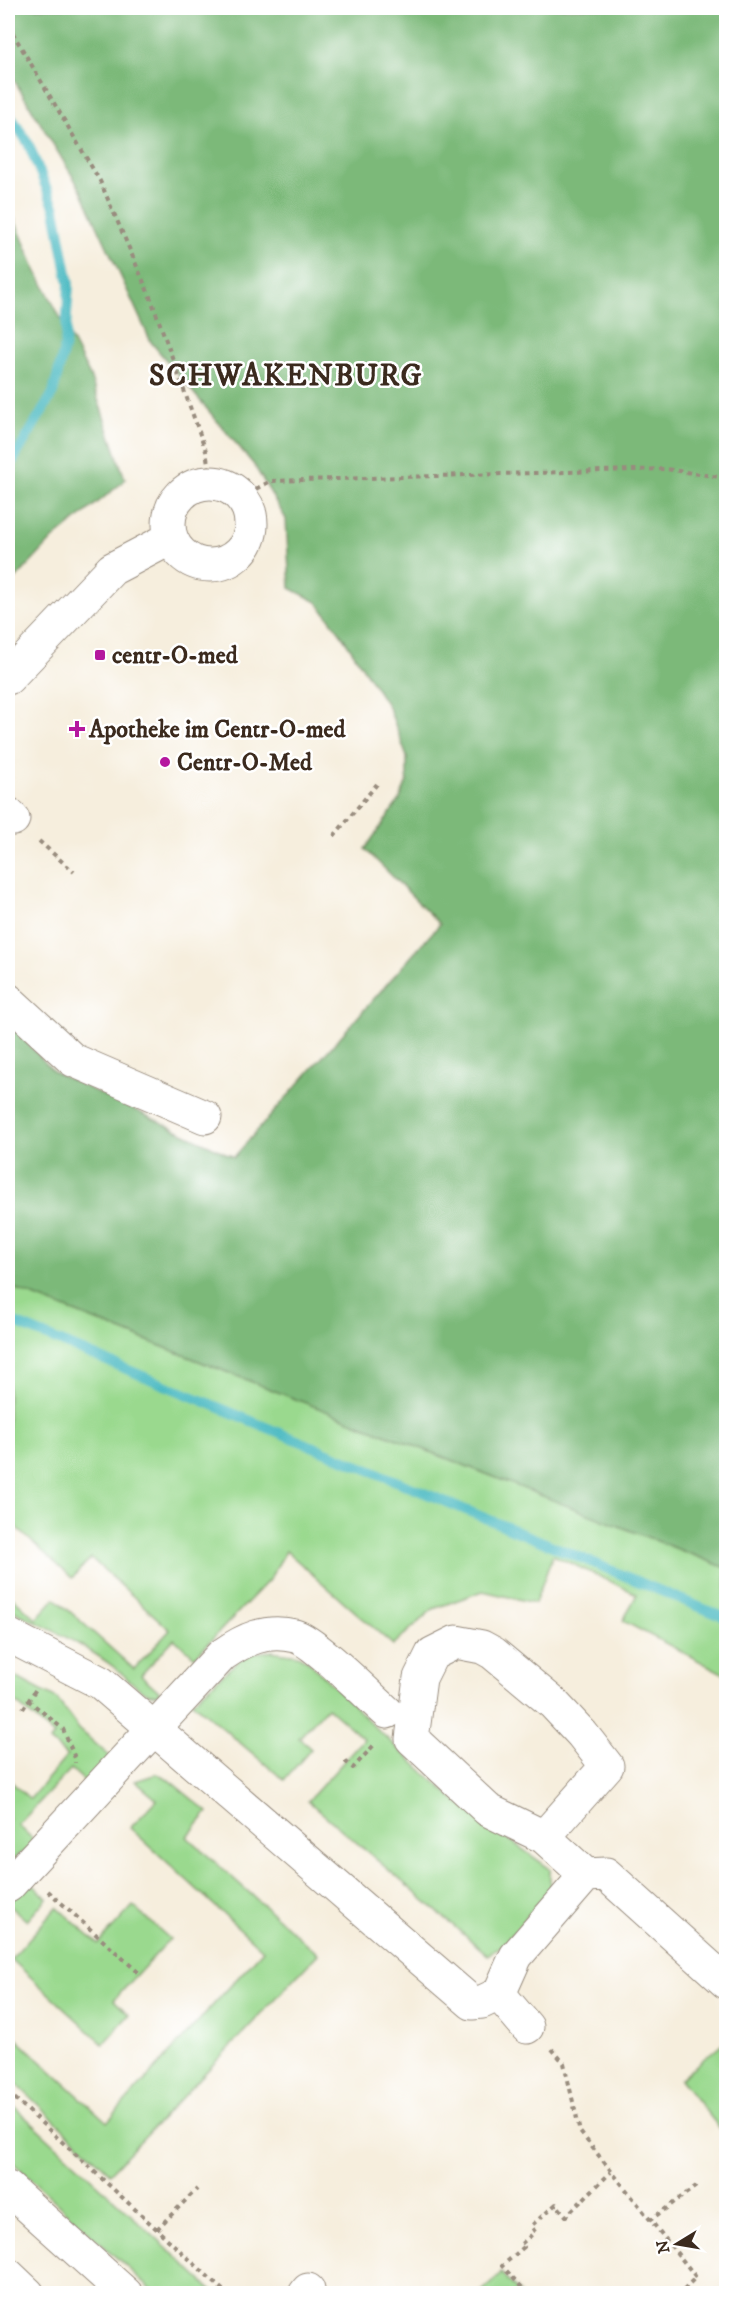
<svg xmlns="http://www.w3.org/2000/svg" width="734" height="2301" viewBox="0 0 734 2301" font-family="'IM FELL DW Pica',serif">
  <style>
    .green { fill: #9ad98e; stroke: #6a8256; stroke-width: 1.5 }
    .forest { fill: #7bb979; stroke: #5b724c; stroke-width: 1.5 }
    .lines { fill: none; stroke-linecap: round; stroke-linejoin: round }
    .stream { stroke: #4bbac2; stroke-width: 10 }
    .minor-casing { stroke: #988c7e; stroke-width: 35 }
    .major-casing { stroke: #988c7e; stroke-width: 35 }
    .path { stroke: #988c7e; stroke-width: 4; stroke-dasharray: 4.5 4.5; stroke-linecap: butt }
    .minor { stroke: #fff; stroke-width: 33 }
    .major { stroke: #fff; stroke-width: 33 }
    .poi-dot { fill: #b5179e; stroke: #fff; stroke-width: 2 }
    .labels { text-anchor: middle; stroke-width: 5; stroke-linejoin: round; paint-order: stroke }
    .poi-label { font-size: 24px; font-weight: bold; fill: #3b2a1e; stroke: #fff; text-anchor: start }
    .district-label { font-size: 30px; font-weight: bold; letter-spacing: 1.5px; fill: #3b2a1e; stroke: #fff }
  </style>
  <rect width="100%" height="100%" fill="#fff"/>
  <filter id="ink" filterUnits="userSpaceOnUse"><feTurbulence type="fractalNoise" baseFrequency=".0167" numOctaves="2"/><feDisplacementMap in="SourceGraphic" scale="12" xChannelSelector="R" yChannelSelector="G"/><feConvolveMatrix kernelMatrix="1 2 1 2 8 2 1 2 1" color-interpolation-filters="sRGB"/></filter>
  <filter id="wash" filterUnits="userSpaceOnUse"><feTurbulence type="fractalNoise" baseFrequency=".008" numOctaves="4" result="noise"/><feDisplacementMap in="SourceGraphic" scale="24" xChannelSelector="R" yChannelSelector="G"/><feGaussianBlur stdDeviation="1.35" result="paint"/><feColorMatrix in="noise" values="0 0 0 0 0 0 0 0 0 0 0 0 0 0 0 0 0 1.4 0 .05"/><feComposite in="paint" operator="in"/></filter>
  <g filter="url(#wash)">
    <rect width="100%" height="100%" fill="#f6eedd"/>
    <!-- green -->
    <path class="green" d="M8 1286 726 1568V1675L623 1621 637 1594 553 1555 535 1603 483 1591 433 1609 393 1645 286 1551 269 1580 195 1657 174 1639 141 1675 161 1693C145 1701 128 1677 115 1668 83 1643 44 1627 8 1608V1593L36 1619 55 1598 134 1669 170 1630 91 1558 72 1578 8 1520Z
      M271 1651 298 1655 308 1661 379 1731 457 1802 550 1869V1889L504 1944 488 1955 308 1801 364 1739 327 1707 299 1738 311 1749 284 1780 192 1702 246 1654Z
      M8 1673 57 1699 79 1729 115 1761 91 1787 71 1769 18 1825 38 1844 8 1862V1779L30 1799 67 1756 50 1741 54 1735 8 1696Z
      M157 1774 165 1777 208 1812 187 1837 318 1954 110 2173 8 2076V2031L107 2122 263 1950 130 1828 157 1800 135 1781Z
      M29 1881 47 1898 27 1921 8 1904Z
      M133 1906 170 1939 114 2000 129 2015 103 2044 11 1959 8 1962V1956L11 1959 57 1907 98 1944Z
      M726 2040V2136L680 2079Z
      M8 2101 215 2293H155L8 2158Z
      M501 2273 520 2293H480L501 2274Z"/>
    <!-- forest -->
    <path class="forest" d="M8 8H726V1568L8 1286V1022L54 1072 234 1157 440 924 365 849 400 799 407 781V757L389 708 341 634 317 602 290 588 286 519 254 465 151 342 81 190 8 70Z
      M8 204 35 268 90 376 125 479 123 482 53 539 8 587Z"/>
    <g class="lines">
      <!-- stream -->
      <path class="stream" d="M8 112 28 143 55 209 69 284 65 345 53 393 8 469
        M8 1320 726 1618"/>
    </g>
  </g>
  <g filter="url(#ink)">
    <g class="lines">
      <!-- minor casing -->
      <g class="minor-casing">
        <path id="minor" d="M169 524a41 41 0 1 1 82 0a41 41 0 1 1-82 0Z
          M8 678 112 569 171 538
          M8 814 13 819
          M8 1000 73 1060 205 1117
          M8 1635 101 1683 472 2003 482 2002 499 1994 516 1956 586 1875 544 1837 488 1810 412 1739 420 1678 432 1654 456 1642 482 1647 493 1653 553 1703 582 1734 607 1766 544 1837
          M586 1875 606 1874 726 1982
          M8 1886 222 1655C245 1639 266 1629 295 1636 314 1641 369 1696 387 1712
          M499 1994 527 2027
          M305 2294 308 2290"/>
      </g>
      <!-- major casing -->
      <g class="major-casing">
        <path id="major" d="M8 2188 126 2294
          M8 2275 28 2294"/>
      </g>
      <!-- path -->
      <path class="path" d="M8 25 100 181 151 299 206 451 211 483
        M240 497 271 481 666 469 726 478
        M334 836 377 784
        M39 841 74 872
        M28 1700 63 1729 75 1758V1763
        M23 1709 36 1689
        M345 1761 353 1768 374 1745
        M48 1891 139 1973
        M552 2049 564 2063 580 2132 696 2277 679 2294
        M8 2092 227 2294
        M649 2221 699 2184
        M157 2229 197 2189
        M528 2294 502 2266 524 2247 521 2244 535 2232 531 2226 556 2204 566 2216 611 2172"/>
      <!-- minor -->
      <use href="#minor" class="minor"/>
      <!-- major -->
      <use href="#major" class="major"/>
    </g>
  </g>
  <!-- markers -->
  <g class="poi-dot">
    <rect x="94" y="649" width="12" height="12" rx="3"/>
    <path d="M74 720h6v6h6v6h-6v6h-6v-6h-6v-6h6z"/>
    <circle cx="165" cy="762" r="6"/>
  </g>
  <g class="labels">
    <!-- poi labels -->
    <g class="poi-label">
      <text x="112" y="663">centr-O-med</text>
      <text x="89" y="737">Apotheke im Centr-O-med</text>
      <text x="177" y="770">Centr-O-Med</text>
    </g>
    <!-- district labels -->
    <g class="district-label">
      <text x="286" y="385">SCHWAKENBURG</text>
    </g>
  </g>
  <!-- margin -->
  <rect width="734" height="2301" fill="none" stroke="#fff" stroke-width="30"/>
  <!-- north arrow -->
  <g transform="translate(677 2244) rotate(259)" stroke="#ffffff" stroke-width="4.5" paint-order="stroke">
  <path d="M0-4.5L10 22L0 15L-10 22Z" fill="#3b2a1e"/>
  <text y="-9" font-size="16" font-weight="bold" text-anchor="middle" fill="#3b2a1e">N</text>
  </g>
</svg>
